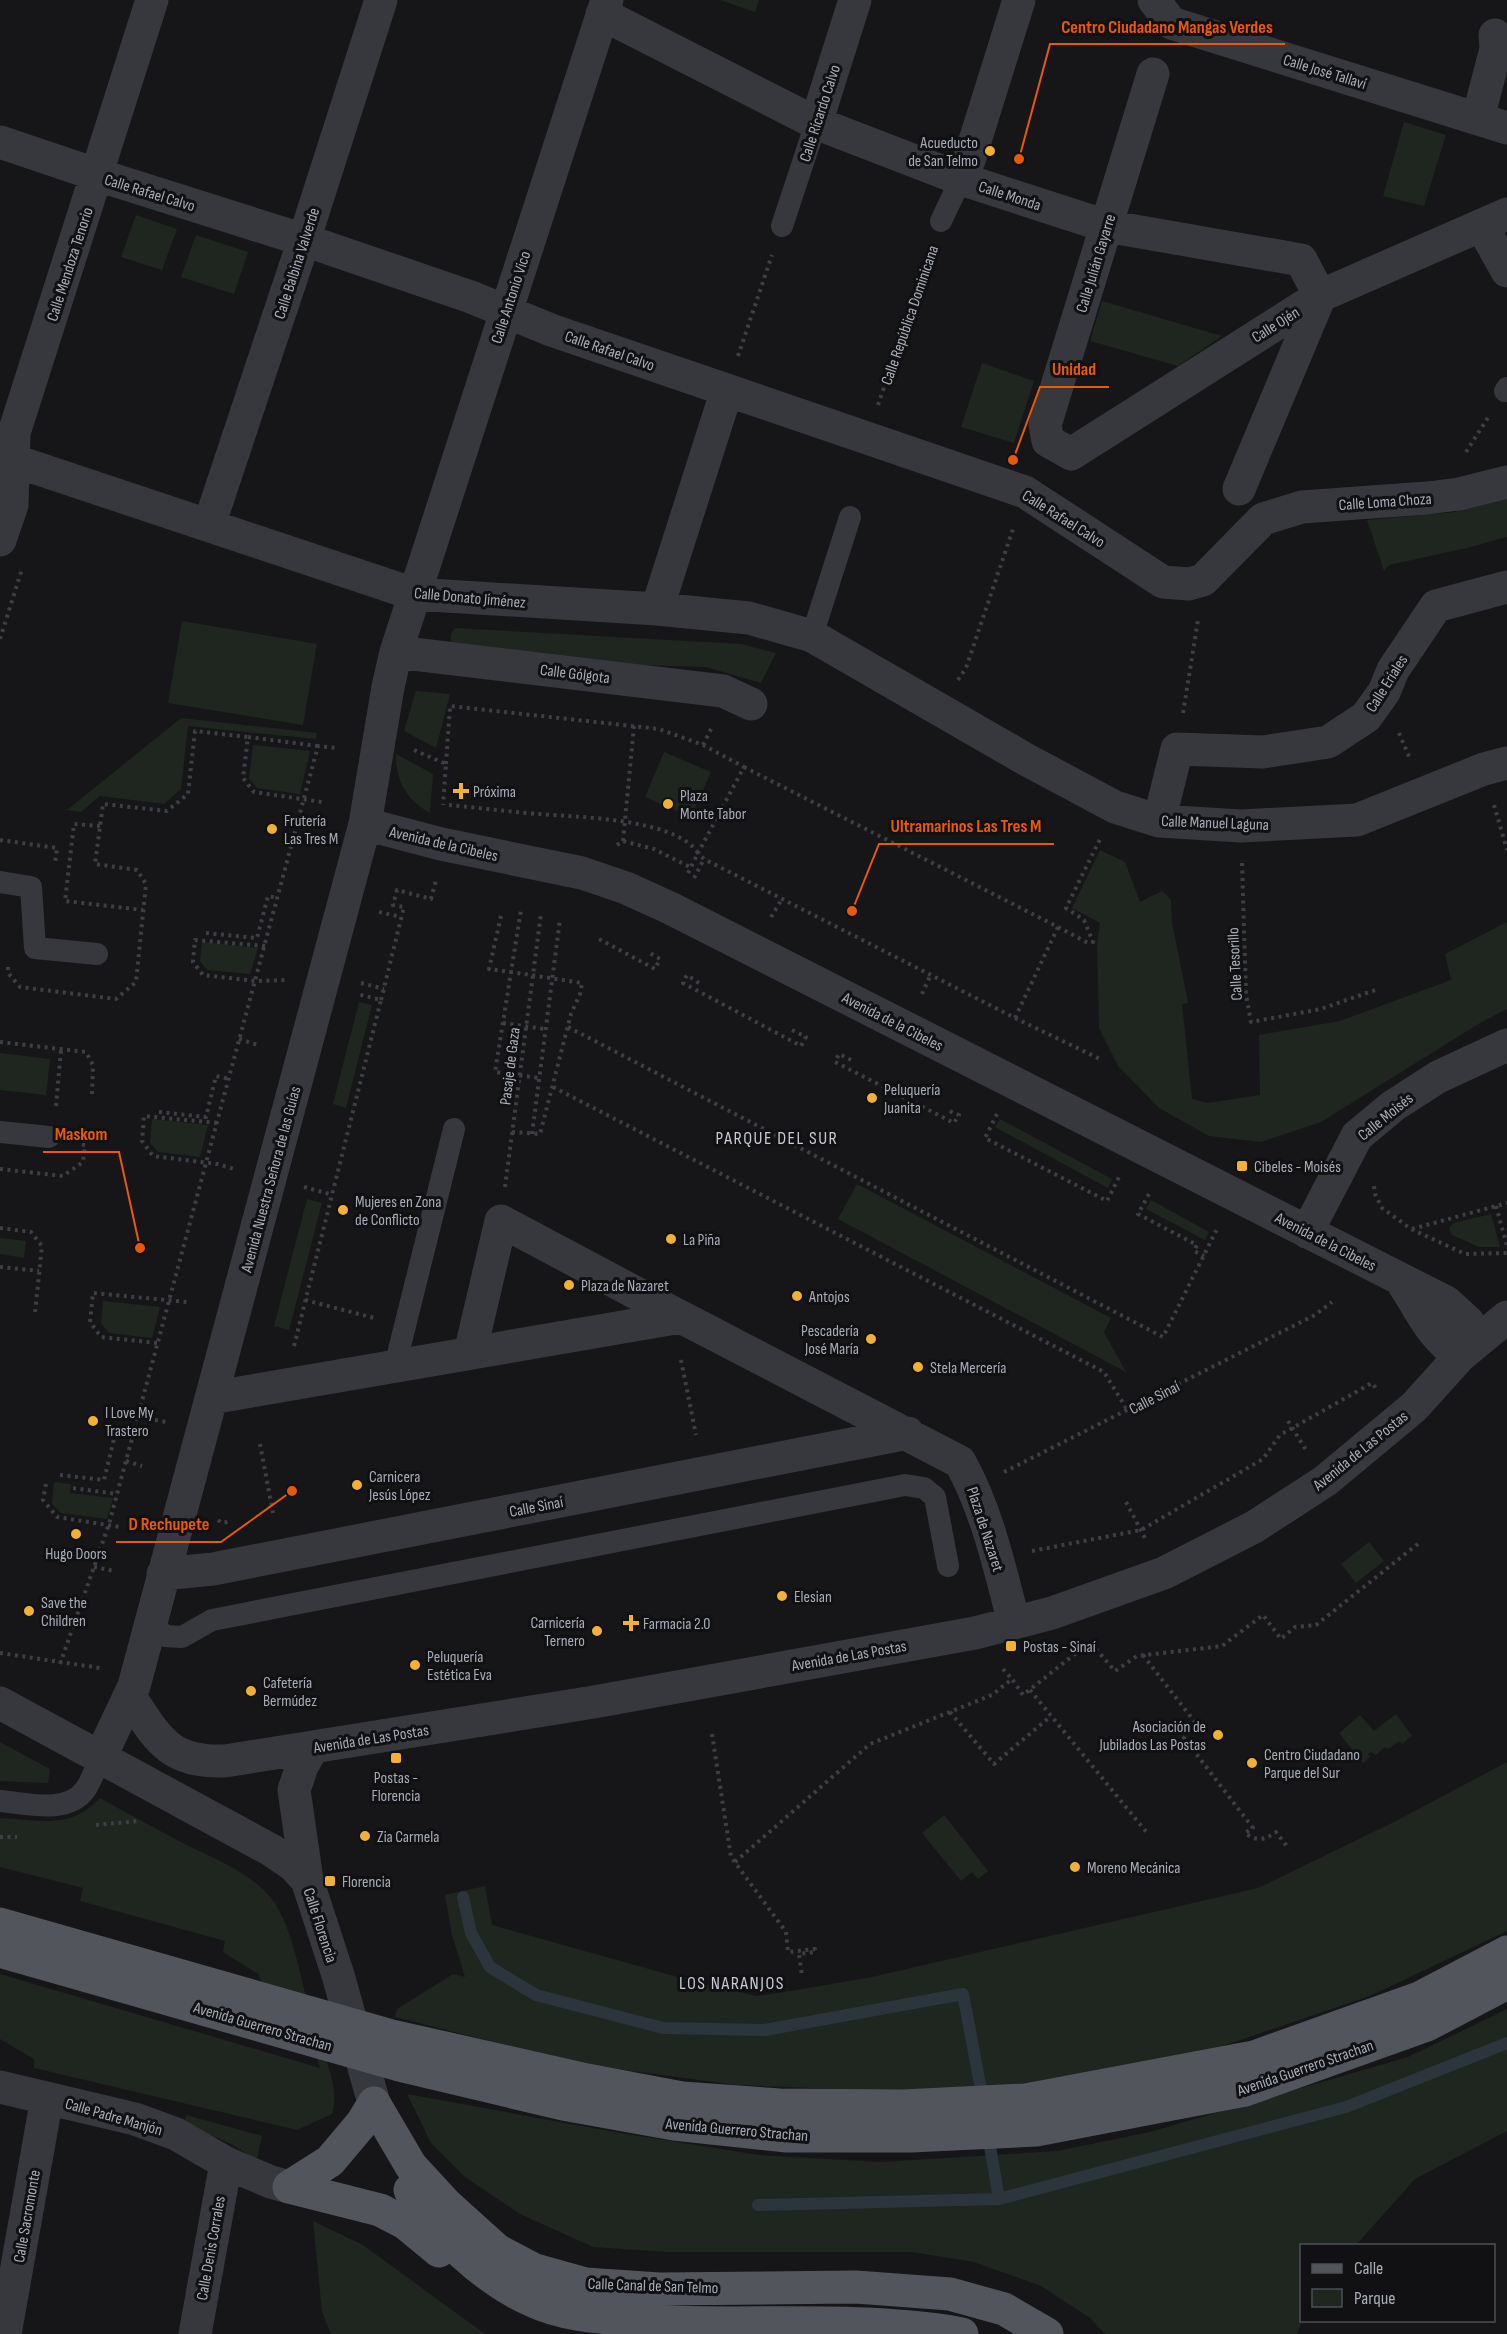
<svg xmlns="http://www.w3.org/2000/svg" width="1507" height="2334" viewBox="0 0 1507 2334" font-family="'Sofia Sans Condensed',sans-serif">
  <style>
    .green { fill: #1e261f }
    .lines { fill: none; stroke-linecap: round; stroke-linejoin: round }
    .stream { stroke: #2c353c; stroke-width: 12 }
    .path { stroke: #3d3f44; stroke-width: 4; stroke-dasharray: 3 4.5; stroke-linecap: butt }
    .service { stroke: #37383d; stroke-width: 22 }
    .minor { stroke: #37383d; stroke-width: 33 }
    .primary { stroke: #53555c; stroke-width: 33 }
    .poi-dot { fill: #f2b134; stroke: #111113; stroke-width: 2 }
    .labels { text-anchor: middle; stroke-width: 6; stroke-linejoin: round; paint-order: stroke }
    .street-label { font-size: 16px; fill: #a8adb8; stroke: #111113 }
    .poi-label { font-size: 16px; fill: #a8adb8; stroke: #111113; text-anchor: start }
    .neighbourhood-label { font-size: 18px; letter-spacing: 1.5px; fill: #c9ccd4; stroke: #111113 }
    .leader { fill: none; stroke: #e8590c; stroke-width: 2 }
    .callout-dot { fill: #e8590c; stroke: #111113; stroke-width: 2 }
    .callout-label { font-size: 18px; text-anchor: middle; font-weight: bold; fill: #e8590c; stroke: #111113; stroke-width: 6; stroke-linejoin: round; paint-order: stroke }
  </style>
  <rect width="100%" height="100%" fill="#161618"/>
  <!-- green -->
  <path class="green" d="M720 0H759L755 12Z
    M1404 122 1446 135 1424 206 1383 196Z
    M136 215 177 229 162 270 121 257Z
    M196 235 248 252 234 294 181 277Z
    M1102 301 1222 336 1178 366 1090 341Z
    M982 363 1034 381 1014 443 961 427Z
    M1507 495V537L1467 548 1389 565 1384 571 1367 520 1456 512V509Z
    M182 621 317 644 303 725 168 703Z
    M455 628 741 644 776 653 761 683 706 667 640 665 453 645C449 638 450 634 455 628Z
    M416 691 450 694 436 748 404 731Z
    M181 718 317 733 316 739 188 726 181 789 164 804 100 796 81 812 67 810Z
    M253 745 310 751 300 794 257 788 249 779Z
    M664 752 711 772 691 817 645 797Z
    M396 754 433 774 430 813C406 799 396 782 396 754Z
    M1100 850 1125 862 1140 902 1162 891 1171 900 1172 923 1188 1003 1182 1004 1192 1099 1207 1103 1260 1095 1259 1035 1340 1021 1451 980 1445 954 1507 922V1009L1480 1023 1321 1122 1261 1142 1209 1136 1159 1108 1118 1066 1099 1028 1097 944 1100 923 1072 908Z
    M202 942 258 948 250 974 207 970 200 961Z
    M359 1002 372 1005 346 1108 333 1104Z
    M0 1053 50 1059 46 1095 0 1090Z
    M152 1119 208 1125 200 1157 158 1152 150 1143Z
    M1000 1119 1112 1179 1108 1188 995 1127Z
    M857 1184 1111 1318 1104 1332 1126 1372 838 1219Z
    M307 1199 322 1203 289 1330 274 1326Z
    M1151 1200 1209 1232 1205 1240 1146 1209Z
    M1491 1214 1500 1247H1479L1452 1235 1449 1229 1453 1223Z
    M0 1238 26 1241 24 1258 0 1254Z
    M103 1301 160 1307 152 1338 109 1333 101 1323Z
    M54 1482 71 1484 70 1493 113 1498 107 1519 61 1513 52 1504Z
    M1369 1542 1384 1561 1356 1583 1341 1564Z
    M1396 1714 1412 1736 1402 1744 1399 1741 1388 1749 1385 1747 1376 1755 1371 1752 1368 1754 1370 1757 1363 1763 1339 1733 1360 1715 1374 1731Z
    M0 1742 50 1769 48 1783 0 1781Z
    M1507 1762V1931L1370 1996 1208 2051 1047 2083 914 2092 736 2085 580 2064 395 2017 397 2009 453 1974 465 1977 452 1935 445 1895 485 1886 492 1925 681 1978 756 1996 791 1991 872 1977 1258 1888 1396 1821Z
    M100 1798C125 1812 151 1826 177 1840 212 1859 260 1873 280 1912 297 1946 301 1985 313 2021 321 2047 341 2088 332 2114L297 2130 34 2068V2059L0 2039V1974L320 2068 295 1992 262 1983 258 1974 223 1952 225 1941 80 1901 83 1888 0 1867V1818C39 1820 71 1830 100 1798Z
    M944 1815 988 1871 978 1879 972 1872 961 1881 922 1833Z
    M1507 2009V2131L1415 2179 1356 2245 1302 2246V2321L1297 2334H1105L1090 2318 1041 2286 974 2262 912 2252H667L593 2247 520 2214 465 2177 431 2143 407 2094 620 2133 759 2155 881 2162 1057 2151 1150 2132 1408 2057Z
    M186 2115 262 2136 257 2160 231 2144 184 2123Z
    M313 2221 363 2245 485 2334H331L322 2312Z"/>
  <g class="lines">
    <!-- stream -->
    <path class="stream" d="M463 1897 471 1933 490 1967 536 1995 663 2028 765 2030 963 1994 983 2100
      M988 2135 999 2199
      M758 2205 999 2199 1346 2107 1507 2043"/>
    <!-- path -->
    <path class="path" d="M738 356 772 255
      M878 405 931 250
      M1466 452 1489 416
      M0 639 22 569
      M958 680 966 668 1014 526
      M1183 713 1198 620
      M1399 733 1410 759
      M703 745 712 727
      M318 746 248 737 243 778 254 792 322 802
      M414 750 446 764 443 805
      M446 764 450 706 659 729 703 745 744 767
      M744 767 1058 927 1015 1018 704 859 698 853Z
      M449 805C478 808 507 811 537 814 576 817 675 818 698 853L687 875
      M1494 805 1507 850
      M100 826 74 824 65 901 143 910
      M293 839 311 844
      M0 840 57 848 55 864
      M623 841 634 726
      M617 845 623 841 654 849 690 867
      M1242 863 1246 995 1251 1022 1321 1009 1378 989
      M694 878 704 859
      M379 912 401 917
      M501 916 489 969 511 972 495 1072 539 1078
      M771 917 782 899
      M1058 927 1088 943 1093 942 1084 920 1066 908 1100 839
      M206 933 257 938 268 896 277 898
      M599 939 655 969 660 959 648 952
      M265 946 195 940 193 962 203 975 255 981 287 980
      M8 967V973L20 987 116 999 136 982 146 884 137 870 95 864 103 804 167 811 188 794 195 731 248 737
      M361 983 384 989
      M699 983 687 975 683 983 801 1046 806 1037 788 1028
      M922 994 931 974
      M381 1000 404 907 393 905 397 890 431 899 436 880
      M1015 1018 1100 1059
      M503 1023 545 1029
      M568 1027 1163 1337 1218 1227
      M239 1039 258 1045
      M0 1042 86 1052 93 1065 92 1094
      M851 1060 839 1054 835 1062 954 1123 959 1115 947 1110
      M553 1087 1104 1372 1128 1411
      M56 1106 61 1050
      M159 1112 206 1117 216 1076 229 1079
      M997 1114 985 1138 1107 1201 1119 1177
      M217 1123 144 1116 142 1141 153 1156 217 1164 234 1169
      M512 1132 540 1134 571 1014 580 994 582 983 511 972 521 910
      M532 1134 560 919
      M0 1169 63 1176 83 1162 85 1145 80 1144
      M1374 1186 1375 1194 1382 1208 1411 1229 1465 1254 1507 1253
      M304 1187 333 1195
      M505 1187 541 914
      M1149 1194 1138 1214 1197 1245 1194 1251 1204 1256
      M1496 1206 1507 1246
      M0 1228 31 1232 42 1246 35 1313
      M1412 1229 1507 1203
      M0 1267 39 1271
      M305 1300 374 1318
      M157 1343 101 1337 90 1322 93 1293 187 1302
      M294 1346 381 1000 357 994
      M681 1360 696 1435
      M155 1420 166 1422
      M1288 1421 1306 1450
      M260 1444 273 1513
      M126 1461 142 1466
      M1004 1472 1315 1315 1332 1302
      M60 1475 104 1480 116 1431 133 1436
      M46 1484 43 1500 57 1517 120 1527
      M73 1488 117 1494
      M1126 1502 1146 1540
      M218 1520 222 1523 232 1521
      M1032 1551 1141 1530 1263 1459 1280 1435 1372 1383 1378 1391
      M94 1567 114 1571
      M0 1653 100 1668
      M1143 1655 1197 1725 1184 1738 1253 1828 1245 1833C1257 1842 1265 1840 1276 1832L1289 1849
      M60 1664 109 1524 318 746 336 748
      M1003 1669 1012 1679
      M1030 1690 1148 1834
      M950 1712 994 1764 1051 1716
      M712 1734 731 1857 786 1932 788 1952 815 1949V1952L799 1954 802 1976
      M96 1825 139 1821
      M0 1837H17
      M735 1862 870 1744 992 1695 1012 1679 1023 1695 1090 1642 1115 1671 1137 1656 1222 1646 1263 1615 1281 1639 1295 1627 1316 1625 1419 1543"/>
    <!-- service -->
    <path class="service" d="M941 221 961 179
      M782 226 816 123
      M1505 391 1507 388
      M812 636 850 517
      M0 882 31 887 35 948 97 954
      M0 1132 49 1137
      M395 1366 454 1129
      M150 1622 165 1636 182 1637 212 1620 905 1485 924 1488 935 1497 948 1566
      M0 1801C26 1803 66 1815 85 1790 92 1780 96 1767 101 1756"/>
    <!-- minor -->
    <path class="minor" d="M1154 0 1171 23 1507 128
      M602 14 816 123 961 179 1106 226 1301 260 1320 296 1239 489
      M1153 74 1045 425 1048 441 1071 454 1320 296 1507 214
      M1478 118 1496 49 1495 35
      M816 123 855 0
      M0 142 98 175 304 240 471 297 551 330 1025 492 1163 582 1189 584 1203 580 1263 519 1302 507 1427 498 1459 494 1507 482
      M961 179 969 160 1019 0
      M1482 226 1507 271
      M0 456 414 594 657 609 749 618 812 636 1027 760 1115 807 1159 821 1241 826 1357 820 1484 769 1507 763
      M209 525 304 240 381 0
      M0 540 12 505 14 433 152 0
      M657 609 727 390
      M396 652 723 691 751 704
      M1159 821 1177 749 1263 752 1328 742 1366 717 1384 692 1393 670 1436 606 1507 587
      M365 824 441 844 582 873 626 888 670 908 1446 1302 1468 1322 1477 1342
      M1307 1232 1357 1136 1393 1106 1438 1077 1507 1045
      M1400 1279C1421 1309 1428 1334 1460 1356
      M470 1353 501 1221 681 1317
      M211 1398 681 1317 960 1462C987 1510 1000 1569 1014 1623
      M163 1574 213 1569 908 1433
      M130 1697C158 1739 169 1763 225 1761L594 1702 975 1633 1052 1613 1164 1573 1254 1527 1325 1481 1414 1407 1460 1356 1507 1317
      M0 1703 271 1850 293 1865 307 1880
      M313 1747 302 1766 294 1790 307 1880 338 1975 374 2103
      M101 1756 134 1686 365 824 388 687 396 652 607 0
      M0 2087 135 2119 176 2134 226 2163 271 2182 289 2187
      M5 2334 47 2098
      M195 2334 226 2163"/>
    <!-- primary -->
    <path class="primary" d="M0 1924 392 2036 587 2080 682 2098 780 2105 903 2106 1026 2100 1254 2057 1419 1998 1507 1952
      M0 1951 399 2065 563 2104 674 2124 787 2136H911L1036 2130 1245 2090 1427 2025 1507 1983
      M374 2103 411 2166 446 2204 497 2250 535 2270 585 2284 659 2289 856 2287 950 2294 1004 2309 1047 2334
      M289 2187 380 2210 405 2223 439 2251
      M289 2187 330 2161 362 2123 374 2103
      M410 2190C436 2234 485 2280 533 2301 563 2315 598 2317 631 2320 715 2327 800 2319 885 2325 911 2327 936 2328 962 2334"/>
  </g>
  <!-- markers -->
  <g class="poi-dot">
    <circle cx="990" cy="151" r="6"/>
    <path d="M458 782h6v6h6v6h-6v6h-6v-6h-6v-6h6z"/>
    <circle cx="668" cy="804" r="6"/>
    <circle cx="272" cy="829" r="6"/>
    <circle cx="872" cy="1098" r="6"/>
    <rect x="1236" y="1160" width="12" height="12" rx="3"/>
    <circle cx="343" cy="1210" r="6"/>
    <circle cx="671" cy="1239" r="6"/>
    <circle cx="569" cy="1285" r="6"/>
    <circle cx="797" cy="1296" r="6"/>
    <circle cx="871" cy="1339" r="6"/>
    <circle cx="918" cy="1367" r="6"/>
    <circle cx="93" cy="1421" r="6"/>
    <circle cx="357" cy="1485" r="6"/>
    <circle cx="76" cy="1534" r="6"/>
    <circle cx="782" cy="1596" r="6"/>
    <circle cx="29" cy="1611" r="6"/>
    <path d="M628 1614h6v6h6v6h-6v6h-6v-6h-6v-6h6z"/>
    <circle cx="597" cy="1631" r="6"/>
    <rect x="1005" y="1640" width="12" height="12" rx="3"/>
    <circle cx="415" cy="1665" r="6"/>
    <circle cx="251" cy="1691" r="6"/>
    <circle cx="1218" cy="1735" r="6"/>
    <rect x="390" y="1752" width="12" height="12" rx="3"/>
    <circle cx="1252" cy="1763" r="6"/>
    <circle cx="365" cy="1836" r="6"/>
    <circle cx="1075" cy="1867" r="6"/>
    <rect x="324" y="1875" width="12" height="12" rx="3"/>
  </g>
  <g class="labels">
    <!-- street labels -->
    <g class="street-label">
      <text transform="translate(1325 71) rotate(17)" y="6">Calle José Tallaví</text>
      <text transform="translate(819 113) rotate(-72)" y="6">Calle Ricardo Calvo</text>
      <text transform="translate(150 192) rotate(17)" y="6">Calle Rafael Calvo</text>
      <text transform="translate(1010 195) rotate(18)" y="6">Calle Monda</text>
      <text transform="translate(296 263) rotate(-72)" y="6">Calle Balbina Valverde</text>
      <text transform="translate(1095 263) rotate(-73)" y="6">Calle Julián Gayarre</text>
      <text transform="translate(69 264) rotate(-72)" y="6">Calle Mendoza Tenorio</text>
      <text transform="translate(510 297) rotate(-72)" y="6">Calle Antonio Vico</text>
      <text transform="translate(909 315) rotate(-71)" y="6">Calle República Dominicana</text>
      <text transform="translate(1275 324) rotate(-32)" y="6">Calle Ojén</text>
      <text transform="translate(610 350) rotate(19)" y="6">Calle Rafael Calvo</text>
      <text transform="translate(1385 501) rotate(-4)" y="6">Calle Loma Choza</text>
      <text transform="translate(1064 518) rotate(32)" y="6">Calle Rafael Calvo</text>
      <text transform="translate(470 597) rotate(5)" y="6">Calle Donato Jiménez</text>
      <text transform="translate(575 673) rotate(7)" y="6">Calle Gólgota</text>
      <text transform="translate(1386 683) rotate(-58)" y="6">Calle Eriales</text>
      <text transform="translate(1215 822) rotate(2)" y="6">Calle Manuel Laguna</text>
      <text transform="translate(444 843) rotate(13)" y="6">Avenida de la Cibeles</text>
      <text transform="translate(1234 964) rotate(-93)" y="6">Calle Tesorillo</text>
      <text transform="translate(893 1021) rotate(27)" y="6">Avenida de la Cibeles</text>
      <text transform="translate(509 1066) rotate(-83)" y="6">Pasaje de Gaza</text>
      <text transform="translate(1385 1116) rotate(-39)" y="6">Calle Moisés</text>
      <text transform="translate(270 1179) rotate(-75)" y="6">Avenida Nuestra Señora de las Guías</text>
      <text transform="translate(1326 1241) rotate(27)" y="6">Avenida de la Cibeles</text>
      <text transform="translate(1154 1397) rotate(-27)" y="6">Calle Sinaí</text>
      <text transform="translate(1360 1450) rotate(-39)" y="6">Avenida de Las Postas</text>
      <text transform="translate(536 1506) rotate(-11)" y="6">Calle Sinaí</text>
      <text transform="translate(986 1529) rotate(72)" y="6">Plaza de Nazaret</text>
      <text transform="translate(849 1655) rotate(-10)" y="6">Avenida de Las Postas</text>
      <text transform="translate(371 1738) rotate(-9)" y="6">Avenida de Las Postas</text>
      <text transform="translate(321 1925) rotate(72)" y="6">Calle Florencia</text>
      <text transform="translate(263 2026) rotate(16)" y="6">Avenida Guerrero Strachan</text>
      <text transform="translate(1305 2067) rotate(-19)" y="6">Avenida Guerrero Strachan</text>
      <text transform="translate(114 2116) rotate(16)" y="6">Calle Padre Manjón</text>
      <text transform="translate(737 2129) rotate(5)" y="6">Avenida Guerrero Strachan</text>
      <text transform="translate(26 2216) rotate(-80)" y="6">Calle Sacromonte</text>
      <text transform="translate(210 2248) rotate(-80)" y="6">Calle Denis Corrales</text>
      <text transform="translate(653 2285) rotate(2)" y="6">Calle Canal de San Telmo</text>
    </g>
    <!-- poi labels -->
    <g class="poi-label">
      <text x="978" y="148" text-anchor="end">Acueducto<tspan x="978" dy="18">de San Telmo</tspan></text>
      <text x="473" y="797">Próxima</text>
      <text x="680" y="801">Plaza<tspan x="680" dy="18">Monte Tabor</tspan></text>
      <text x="284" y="826">Frutería<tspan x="284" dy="18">Las Tres M</tspan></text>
      <text x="884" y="1095">Peluquería<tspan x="884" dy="18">Juanita</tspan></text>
      <text x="1254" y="1172">Cibeles - Moisés</text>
      <text x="355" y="1207">Mujeres en Zona<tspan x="355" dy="18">de Conflicto</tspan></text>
      <text x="683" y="1245">La Piña</text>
      <text x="581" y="1291">Plaza de Nazaret</text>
      <text x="809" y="1302">Antojos</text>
      <text x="859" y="1336" text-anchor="end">Pescadería<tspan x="859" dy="18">José María</tspan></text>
      <text x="930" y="1373">Stela Mercería</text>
      <text x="105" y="1418">I Love My<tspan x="105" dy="18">Trastero</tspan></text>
      <text x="369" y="1482">Carnicera<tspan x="369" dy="18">Jesús López</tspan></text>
      <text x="76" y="1559" text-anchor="middle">Hugo Doors</text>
      <text x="794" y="1602">Elesian</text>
      <text x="41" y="1608">Save the<tspan x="41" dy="18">Children</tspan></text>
      <text x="585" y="1628" text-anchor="end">Carnicería<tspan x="585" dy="18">Ternero</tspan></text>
      <text x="643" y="1629">Farmacia 2.0</text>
      <text x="1023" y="1652">Postas - Sinaí</text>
      <text x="427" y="1662">Peluquería<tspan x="427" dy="18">Estética Eva</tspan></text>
      <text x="263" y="1688">Cafetería<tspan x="263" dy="18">Bermúdez</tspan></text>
      <text x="1206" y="1732" text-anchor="end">Asociación de<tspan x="1206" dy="18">Jubilados Las Postas</tspan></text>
      <text x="1264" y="1760">Centro Ciudadano<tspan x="1264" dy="18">Parque del Sur</tspan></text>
      <text x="396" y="1783" text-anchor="middle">Postas -<tspan x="396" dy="18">Florencia</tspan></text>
      <text x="377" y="1842">Zia Carmela</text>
      <text x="1087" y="1873">Moreno Mecánica</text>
      <text x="342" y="1887">Florencia</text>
    </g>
    <!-- neighbourhood labels -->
    <g class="neighbourhood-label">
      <text x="777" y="1144">PARQUE DEL SUR</text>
      <text x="732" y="1989">LOS NARANJOS</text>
    </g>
  </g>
  <!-- callouts -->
  <path class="leader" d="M1019 159L1050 44H1285M1013 460L1040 387H1109M852 911L879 844H1054M140 1248L119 1152H43M292 1491L221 1542H116"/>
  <g class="callout-dot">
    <circle cx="1019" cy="159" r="6"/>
    <circle cx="1013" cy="460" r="6"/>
    <circle cx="852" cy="911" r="6"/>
    <circle cx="140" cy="1248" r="6"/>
    <circle cx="292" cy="1491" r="6"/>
  </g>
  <g class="callout-label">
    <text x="1167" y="33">Centro Ciudadano Mangas Verdes</text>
    <text x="1074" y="375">Unidad</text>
    <text x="966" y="832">Ultramarinos Las Tres M</text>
    <text x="81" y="1140">Maskom</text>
    <text x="169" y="1530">D Rechupete</text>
  </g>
  <!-- legend -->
  <rect x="1300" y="2244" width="195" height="78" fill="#111113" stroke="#4d4f55" stroke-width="1.5"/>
  <rect x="1312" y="2264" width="30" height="9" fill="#53555c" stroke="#4d4f55" stroke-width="1.5"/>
  <text x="1354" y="2274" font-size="18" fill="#a8adb8">Calle</text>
  <rect x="1312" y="2289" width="30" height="18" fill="#1e261f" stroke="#4d4f55" stroke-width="1.5"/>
  <text x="1354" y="2304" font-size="18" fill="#a8adb8">Parque</text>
</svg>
